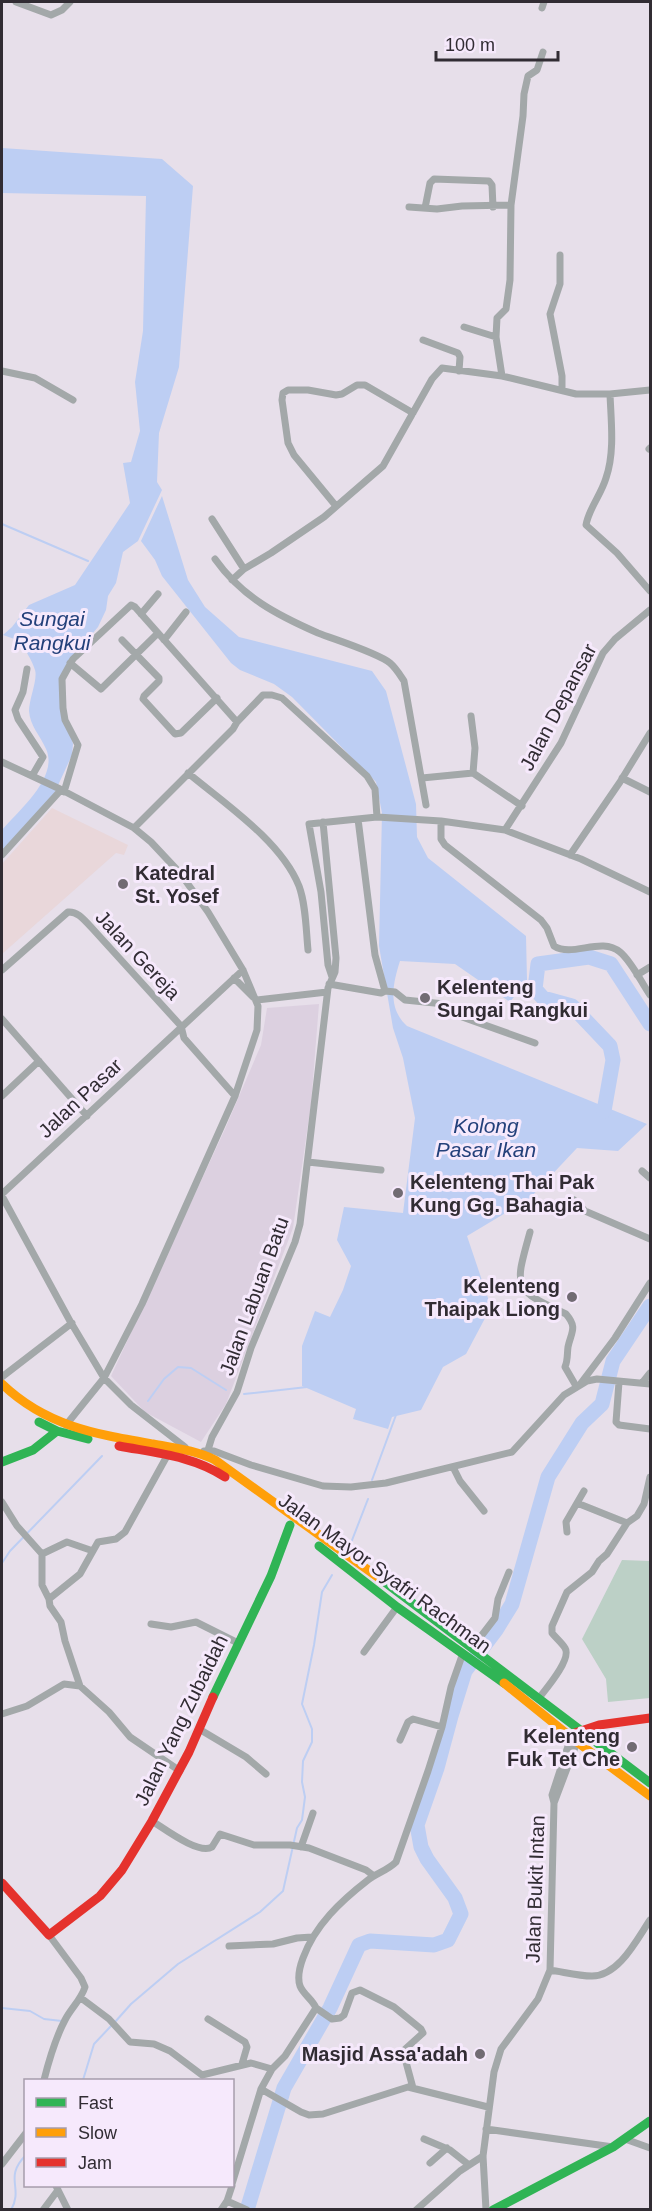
<svg xmlns="http://www.w3.org/2000/svg" width="652" height="2211" viewBox="0 0 652 2211" font-family="Arial,sans-serif">
  <style>
    .commercial { fill: #dcd0e0 }
    .education { fill: #e9d7da }
    .green { fill: #bcd0c6 }
    .water { fill: #bdcef3 }
    .lines { fill: none; stroke-linecap: round; stroke-linejoin: round }
    .stream { stroke: #bdcef3; stroke-width: 2 }
    .river { stroke: #bdcef3; stroke-width: 15 }
    .street { stroke: #a3a8a9; stroke-width: 7 }
    .fast { stroke: #30b455; stroke-width: 9 }
    .slow { stroke: #ff9f0a; stroke-width: 9 }
    .jam { stroke: #e5322d; stroke-width: 9 }
    .poi-dot { fill: #716b73; stroke: #f6e9fc; stroke-width: 2 }
    .labels { text-anchor: middle; stroke-width: 6; stroke-linejoin: round; paint-order: stroke }
    .street-label { font-size: 20px; fill: #312c33; stroke: #f6e9fc }
    .poi-label { font-size: 20px; font-weight: bold; fill: #312c33; stroke: #f6e9fc; text-anchor: start }
    .water-label { font-size: 21px; font-style: italic; fill: #23407a; stroke: #f6e9fc }
  </style>
  <rect width="100%" height="100%" fill="#e7dfea"/>
  <!-- commercial -->
  <path class="commercial" d="M319 1004 311 1104 293 1228 226 1404 201 1442 145 1412 111 1376 225 1129 261 1045 267 1008Z"/>
  <!-- education -->
  <path class="education" d="M52 808 128 845 124 855 116 853 2 954V864Z"/>
  <!-- green -->
  <path class="green" d="M622 1560 650 1561V1698L608 1702 606 1679 582 1639Z"/>
  <!-- water -->
  <path class="water" d="M2 148 162 159 193 186 179 367 159 433 157 482 162 490 138 541 123 552 116 583 108 596 106 610 98 627 67 664 59 686 73 744 72 755 54 794 2 853V830C19 810 59 777 46 749 40 735 30 726 29 711 29 699 38 679 35 670 32 660 25 650 20 641L3 635 12 627 29 605 75 585 130 503 123 463 131 462 140 431 135 382 143 331 146 196 2 193Z
    M162 496 188 580 205 607 239 637 372 671 386 691 416 804 417 837 428 858 526 936 527 980 510 1002 455 964 400 961C393 983 387 1008 407 1026L647 1124 618 1151 577 1148 529 1199 467 1236 491 1307 466 1354 443 1367 421 1410 392 1417 388 1429 353 1419 356 1409 302 1386V1346L315 1311 330 1317 343 1290 351 1266 337 1240 344 1207 403 1213 415 1118 403 1058 393 1028 379 946 382 813 376 782 292 697 274 684 240 670 231 663 162 576 155 560 141 541Z"/>
  <g class="lines">
    <!-- stream -->
    <path class="stream" d="M2 524 88 561
      M244 1394 307 1387
      M148 1401 164 1379 178 1367 191 1368 226 1390
      M372 1480 396 1415
      M349 1548 368 1499
      M2 1563 10 1551 102 1456
      M2 2008 30 2011 44 2019 62 2021
      M115 2022 131 2004 178 1964 260 1912 283 1891 297 1828 302 1820 305 1797 302 1782 303 1761 312 1742V1729L302 1704 314 1645 322 1592 332 1575
      M83 2080 94 2044 111 2026
      M11 2210C24 2187 3 2178 26 2155"/>
    <!-- river -->
    <path class="river" d="M604 1111 613 1060 610 1046 572 1006 543 998 535 989 538 964 589 957 611 964 650 1024
      M247 2210 284 2088 330 2008 359 1945 370 1941 434 1945 448 1940 461 1914 455 1898 427 1859 421 1847 417 1825 437 1768 451 1716 465 1671 496 1630 512 1604 548 1477 582 1423 602 1404 613 1361 650 1306"/>
    <!-- street -->
    <path class="street" d="M16 2 51 15 62 10 70 2
      M542 8 544 2
      M409 207 437 209 462 206 511 205
      M425 208 430 183 434 179 489 181 492 185 493 207
      M560 255V284L550 314 562 376V390
      M464 327 496 337
      M423 340 458 353 460 357 459 371
      M2 371 35 378 73 400
      M502 376 496 337 497 318 506 309 510 280 511 205 523 116 524 94 528 76 537 70 543 52
      M610 394C611 421 615 452 606 478 601 495 589 508 586 525L617 553 650 591
      M649 449 650 448
      M336 506 294 455 288 443 282 400 283 393 288 390H308L336 395 342 394 357 385H365L413 413
      M212 519 244 569
      M215 559C242 597 277 615 318 633 336 640 378 653 390 663 396 668 400 675 404 681L426 805
      M232 580 244 569 271 553 324 517 383 466 432 379 442 368 502 376 576 394H610L650 390
      M141 614 158 594
      M122 640 159 678V681L144 696 143 699 175 734 181 733 217 698
      M164 640 186 612
      M70 663 101 689 158 633
      M27 669 23 692 15 710 18 719 43 757 32 776
      M471 716 475 748 473 773 522 806
      M2 762 60 789 134 828 151 842 180 873 208 912 243 970 258 1006 257 1030 235 1096 142 1304 104 1378 66 1425
      M188 773C224 803 281 841 299 886 306 905 306 930 308 950
      M422 778 473 773
      M622 778 650 792
      M64 792 78 745 65 720 63 708 62 679 73 659 131 605 135 607 237 722
      M441 821V839L445 845 541 920 547 928 554 946C573 958 601 936 620 952 632 962 641 982 650 995
      M134 828 233 729 237 722 263 695H272L282 698 367 776 375 789 377 817 441 821 505 830 581 859 650 892
      M505 830 561 743 603 653 615 639 650 610
      M2 855 61 790
      M570 855 620 782 650 733
      M2 970 68 912C78 911 85 921 91 927L181 1026
      M637 975 650 967
      M332 977 328 965 321 892 309 824 377 817
      M234 978 253 997
      M329 984 381 993 385 991 375 955 358 819
      M385 991 395 992 405 1000 444 1004 451 1013 535 1043
      M257 1000 327 992
      M2 1019 87 1116
      M181 1026 184 1038 235 1096
      M2 1096 39 1061
      M308 1162 381 1170
      M642 1171 650 1178
      M2 1194 243 970
      M2 1196 70 1321 104 1378 131 1405 185 1447
      M574 1200 585 1211 650 1239
      M530 1232C515 1287 511 1289 566 1314 578 1328 571 1332 568 1347 567 1354 568 1360 565 1367L576 1386
      M2 1377 72 1323
      M619 1382 616 1422 619 1425 650 1429
      M581 1383 615 1338 650 1283
      M642 1383 650 1373
      M208 1450 212 1437 237 1392 251 1348 295 1242 300 1224 328 988 335 972 336 958 323 822
      M204 1451H214L251 1465 323 1486 351 1487 386 1483 512 1452 564 1395 587 1381 597 1379 650 1384
      M453 1467 460 1481 484 1511
      M2 1502 17 1526 42 1554
      M577 1503 627 1523
      M567 1532 566 1522 584 1491
      M42 1554 67 1542 93 1551
      M42 1554V1585L49 1599
      M151 1624 171 1627 196 1622 238 1643
      M472 1648 495 1618 498 1599 509 1572
      M364 1652 397 1607
      M80 1686 65 1641 61 1622 50 1606 49 1599 80 1574 98 1542 116 1539 125 1532 167 1456
      M539 1698C546 1689 572 1659 565 1648 562 1643 556 1638 552 1633V1626L567 1592 592 1572 599 1561 607 1554 627 1523 637 1516 644 1504 650 1477
      M2 1714 27 1706 64 1684 80 1686 109 1712 130 1737 180 1771
      M199 1729 246 1757 266 1774
      M400 1740 408 1722 413 1719 442 1727
      M554 1803 577 1742
      M152 1821C165 1829 199 1855 212 1847L220 1834 254 1845H290L309 1848 366 1870 374 1876
      M301 1847 313 1813
      M229 1946 273 1944 297 1938 312 1937
      M550 1970C564 1972 578 1976 592 1976 619 1976 637 1939 650 1920
      M81 1998 109 2019 130 2042 154 2044 170 2051 202 2075 251 2063 272 2069
      M316 2008 332 2019 340 2018 344 2015 352 1993 360 1990 394 2007 421 2029 423 2033 403 2051 413 2088
      M208 2019 245 2042 247 2047 242 2064
      M44 2080C49 2060 55 2039 65 2020 71 2008 81 2000 85 1987L81 1978 49 1935
      M261 2089 301 2112 309 2115 323 2114 408 2087 488 2107
      M486 2129 613 2147
      M424 2139 450 2150 469 2165
      M625 2139 650 2148
      M430 2163 447 2148
      M2 2164 26 2133
      M232 2184 261 2089 272 2069 285 2056 316 2008C313 2000 303 1994 300 1986 297 1977 300 1966 303 1958 315 1925 341 1901 368 1880 377 1873 388 1870 396 1862L428 1771 442 1727 451 1687 463 1653
      M56 2186 68 2210
      M227 2201 247 2210
      M43 2210 58 2190
      M221 2210 227 2201 232 2186
      M416 2210 460 2171 483 2156
      M486 2210 483 2156 494 2072 501 2049 538 1999 550 1970 554 1803 552 1795 571 1737"/>
    <!-- fast -->
    <path class="fast" d="M39 1422 57 1431 88 1439
      M2 1462 33 1450 57 1431
      M319 1546 397 1607 504 1683
      M382 1580 650 1783
      M213 1697 271 1576 290 1525
      M493 2210 613 2147 650 2121"/>
    <!-- slow -->
    <path class="slow" d="M2 1384C46 1426 95 1434 153 1444 174 1448 195 1450 215 1460L382 1580
      M504 1683 577 1742 650 1796"/>
    <!-- jam -->
    <path class="jam" d="M119 1446C156 1453 193 1456 225 1477
      M575 1733 599 1725 650 1718
      M2 1883 49 1935 100 1896 122 1870 152 1821 189 1752 213 1697"/>
  </g>
  <!-- markers -->
  <g class="poi-dot">
    <circle cx="123" cy="884" r="6"/>
    <circle cx="425" cy="998" r="6"/>
    <circle cx="398" cy="1193" r="6"/>
    <circle cx="572" cy="1297" r="6"/>
    <circle cx="632" cy="1747" r="6"/>
    <circle cx="480" cy="2054" r="6"/>
  </g>
  <g class="labels">
    <!-- street labels -->
    <g class="street-label">
      <text transform="translate(558 707) rotate(-62)" y="7">Jalan Depansar</text>
      <text transform="translate(138 955) rotate(47)" y="7">Jalan Gereja</text>
      <text transform="translate(80 1098) rotate(-43)" y="7">Jalan Pasar</text>
      <text transform="translate(254 1296) rotate(-70)" y="7">Jalan Labuan Batu</text>
      <text transform="translate(385 1573) rotate(36)" y="7">Jalan Mayor Syafri Rachman</text>
      <text transform="translate(181 1720) rotate(-64)" y="7">Jalan Yang Zubaidah</text>
      <text transform="translate(535 1889) rotate(-88)" y="7">Jalan Bukit Intan</text>
    </g>
    <!-- poi labels -->
    <g class="poi-label">
      <text x="135" y="880">Katedral<tspan x="135" dy="23">St. Yosef</tspan></text>
      <text x="437" y="994">Kelenteng<tspan x="437" dy="23">Sungai Rangkui</tspan></text>
      <text x="410" y="1189">Kelenteng Thai Pak<tspan x="410" dy="23">Kung Gg. Bahagia</tspan></text>
      <text x="560" y="1293" text-anchor="end">Kelenteng<tspan x="560" dy="23">Thaipak Liong</tspan></text>
      <text x="620" y="1743" text-anchor="end">Kelenteng<tspan x="620" dy="23">Fuk Tet Che</tspan></text>
      <text x="468" y="2061" text-anchor="end">Masjid Assa'adah</text>
    </g>
    <!-- water labels -->
    <g class="water-label">
      <text x="52" y="626">Sungai<tspan x="52" dy="24">Rangkui</tspan></text>
      <text x="486" y="1133">Kolong<tspan x="486" dy="24">Pasar Ikan</tspan></text>
    </g>
  </g>
  <!-- border -->
  <rect width="652" height="2211" fill="none" stroke="#312c33" stroke-width="6"/>
  <!-- legend -->
  <rect x="24" y="2079" width="210" height="108" fill="#f6e9fc" stroke="#a79dac" stroke-width="1.5"/>
  <rect x="36" y="2098" width="30" height="9" fill="#30b455" stroke="#a79dac" stroke-width="1.5"/>
  <text x="78" y="2109" font-size="18" fill="#312c33">Fast</text>
  <rect x="36" y="2128" width="30" height="9" fill="#ff9f0a" stroke="#a79dac" stroke-width="1.5"/>
  <text x="78" y="2139" font-size="18" fill="#312c33">Slow</text>
  <rect x="36" y="2158" width="30" height="9" fill="#e5322d" stroke="#a79dac" stroke-width="1.5"/>
  <text x="78" y="2169" font-size="18" fill="#312c33">Jam</text>
  <!-- scale -->
  <path d="M436 51v9h122v-9" fill="none" stroke="#312c33" stroke-width="3"/>
  <text x="445" y="51" font-size="18" fill="#312c33" stroke="#f6e9fc" stroke-width="4.5" paint-order="stroke">100 m</text>
</svg>
